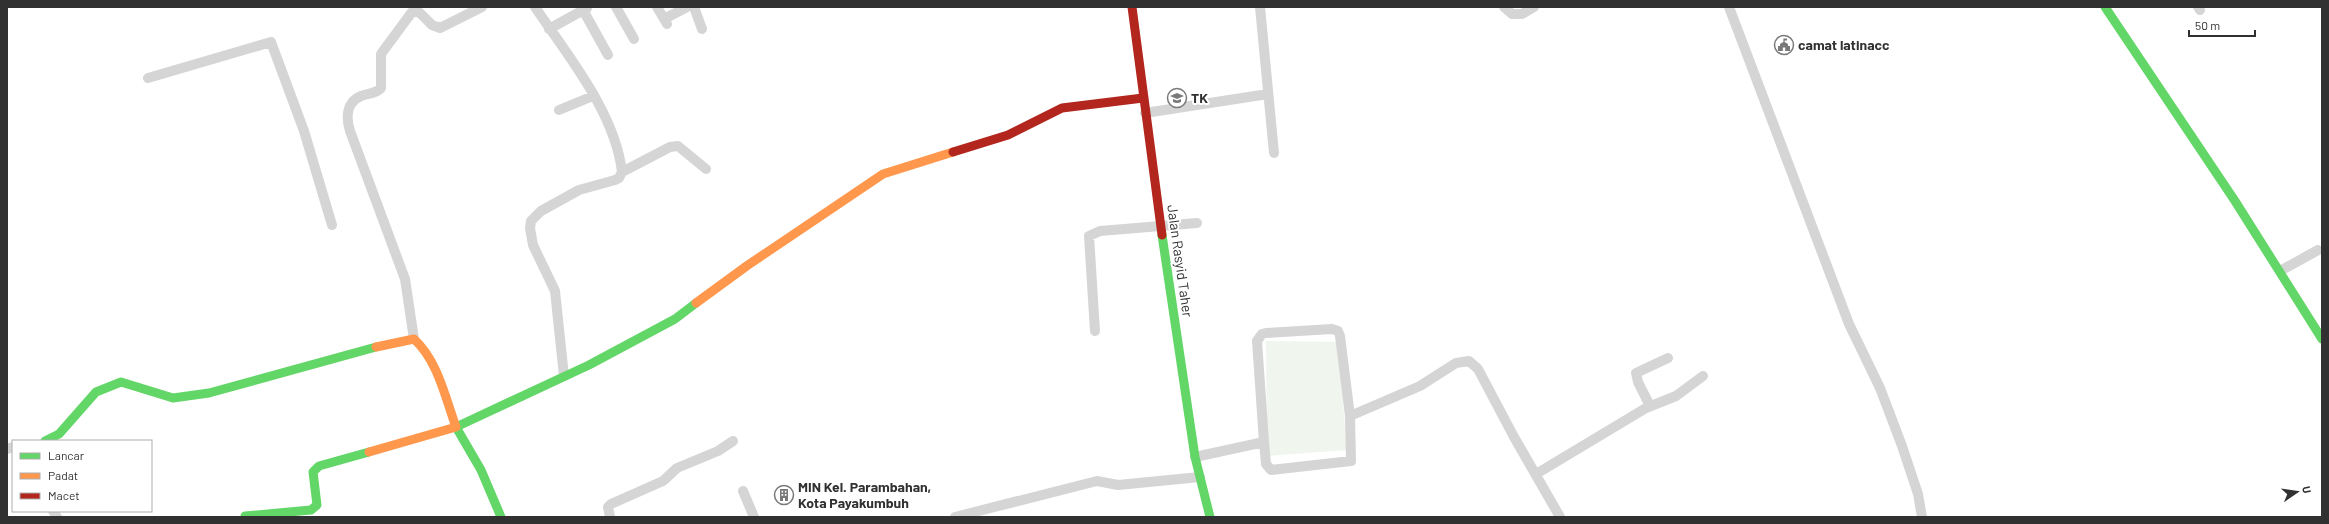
<svg xmlns="http://www.w3.org/2000/svg" width="2329" height="524" viewBox="0 0 2329 524" font-family="Barlow,sans-serif">
  <style>
    .green { fill: #f0f5ee }
    .lines { fill: none; stroke-linecap: round; stroke-linejoin: round }
    .street { stroke: #d5d5d5; stroke-width: 10 }
    .fast { stroke: #63d668; stroke-width: 9 }
    .slow { stroke: #ff974d; stroke-width: 9 }
    .jam { stroke: #b3261e; stroke-width: 9 }
    .labels { text-anchor: middle; stroke-width: 4; stroke-linejoin: round; paint-order: stroke }
    .poi-label { font-size: 14px; font-weight: bold; fill: #313131; stroke: #fff; text-anchor: start }
    .street-label { font-size: 14px; fill: #313131; stroke: #fff }
  </style>
  <rect width="100%" height="100%" fill="#fff"/>
  <!-- green -->
  <path class="green" d="M1266 341 1338 342 1347 450 1267 456Z"/>
  <g class="lines">
    <!-- street -->
    <path class="street" d="M535 7C567 55 615 112 622 172L619 178 615 180 579 190 541 211 531 221 530 228 533 245 555 291 564 376
      M616 7 634 39
      M657 7 667 24
      M694 7 702 29
      M1260 7 1274 153
      M1504 7 1512 14H1522L1534 7
      M1729 7 1849 324 1880 388 1902 446 1918 494 1922 517
      M2198 7 2200 10
      M583 10 608 55
      M664 19 687 7
      M549 29 587 8
      M148 78 271 42 304 131 332 225
      M559 110 593 96
      M1145 113 1268 94
      M622 172 670 147 678 146 706 169
      M2280 271 2318 250
      M1095 331 1089 236 1100 231 1197 223
      M414 339 405 279 350 131C346 118 346 102 361 96 368 93 376 94 381 88V54L412 12H419L432 25 440 28 482 7
      M1650 406 1638 382 1636 373 1668 358
      M1350 416 1420 386 1456 363 1469 361 1478 369 1514 437 1560 517
      M7 449 13 447
      M1195 457 1264 442 1266 464 1271 470 1351 461 1350 416 1340 336 1338 331 1332 329 1266 333 1262 334 1257 341 1264 442
      M1536 474 1646 408 1676 396 1703 376
      M743 491 754 517
      M53 511 57 517
      M610 517 608 507 611 504 663 481 677 468 718 451 733 441
      M955 517 1097 481 1118 485 1200 477"/>
    <!-- fast -->
    <path class="fast" d="M2105 7 2235 201 2322 339
      M1162 235 1195 457 1210 517
      M45 441 59 434 96 392 121 382 173 398 209 393 376 347
      M245 516 311 510 317 505 313 472 319 466 369 452
      M501 517 481 470 456 427 589 365 675 319 696 303"/>
    <!-- slow -->
    <path class="slow" d="M696 303 748 265 883 174 953 152
      M369 452 456 427C445 397 438 361 414 339L376 347"/>
    <!-- jam -->
    <path class="jam" d="M1132 7 1162 235
      M953 152 1008 135 1062 108 1143 98"/>
  </g>
  <!-- icons -->
  <defs>
    <g id="civic-ring" transform="scale(1)"><circle r="9.5" fill="#fff" stroke="#797979" stroke-width="1.5"/><path d="M-.6-6.5H3V-4.5H.6V-3L4-1V1h2V6H-6V1h2V-1L-.6-3ZM-1.2 2.5V6h2.4V2.5Z" fill="#797979"/></g>
    <g id="school-ring" transform="scale(1)"><circle r="9.5" fill="#fff" stroke="#797979" stroke-width="1.5"/><path d="M0-5L7-2L0 1L-7-2ZM-4 1L0 2.5L4 1V4Q0 6-4 4Z" fill="#797979"/></g>
    <g id="building-ring" transform="scale(1)"><circle r="9.5" fill="#fff" stroke="#797979" stroke-width="1.5"/><path d="M-4-6H4V6H1V3H-1V6H-4ZM-2.5-4.3h1.7v1.8h-1.7ZM.8-4.3h1.7v1.8H.8ZM-2.5-1h1.7V.8h-1.7ZM.8-1h1.7V.8H.8Z" fill="#797979"/></g>
  </defs>
  <g fill-rule="evenodd">
    <use href="#civic-ring" x="1784" y="45"/>
    <use href="#school-ring" x="1177" y="98"/>
    <use href="#building-ring" x="784" y="495"/>
  </g>
  <g class="labels">
    <!-- poi labels -->
    <g class="poi-label">
      <text x="1798" y="50">camat latinacc</text>
      <text x="1191" y="103">TK</text>
      <text x="798" y="492">MIN Kel. Parambahan,<tspan x="798" dy="16">Kota Payakumbuh</tspan></text>
    </g>
    <!-- street labels -->
    <g class="street-label">
      <text transform="translate(1180 261) rotate(82)" y="5">Jalan Rasyid Taher</text>
    </g>
  </g>
  <!-- border -->
  <rect width="2329" height="524" fill="none" stroke="#313131" stroke-width="16"/>
  <!-- legend -->
  <rect x="12" y="440" width="140" height="72" fill="#ffffff" stroke="#adadad"/>
  <rect x="20" y="453" width="20" height="6" fill="#63d668" stroke="#adadad"/>
  <text x="48" y="460" font-size="12" fill="#313131">Lancar</text>
  <rect x="20" y="473" width="20" height="6" fill="#ff974d" stroke="#adadad"/>
  <text x="48" y="480" font-size="12" fill="#313131">Padat</text>
  <rect x="20" y="493" width="20" height="6" fill="#b3261e" stroke="#adadad"/>
  <text x="48" y="500" font-size="12" fill="#313131">Macet</text>
  <!-- north arrow -->
  <g transform="translate(2297 492) rotate(77)" stroke="#ffffff" stroke-width="3" paint-order="stroke">
  <path d="M0-3L7 15L0 10L-7 15Z" fill="#313131"/>
  <text y="-6" font-size="11" font-weight="bold" text-anchor="middle" fill="#313131">U</text>
  </g>
  <!-- scale -->
  <path d="M2189 30v6h66v-6" fill="none" stroke="#313131" stroke-width="2"/>
  <text x="2195" y="30" font-size="12" fill="#313131" stroke="#ffffff" stroke-width="3" paint-order="stroke">50 m</text>
</svg>
